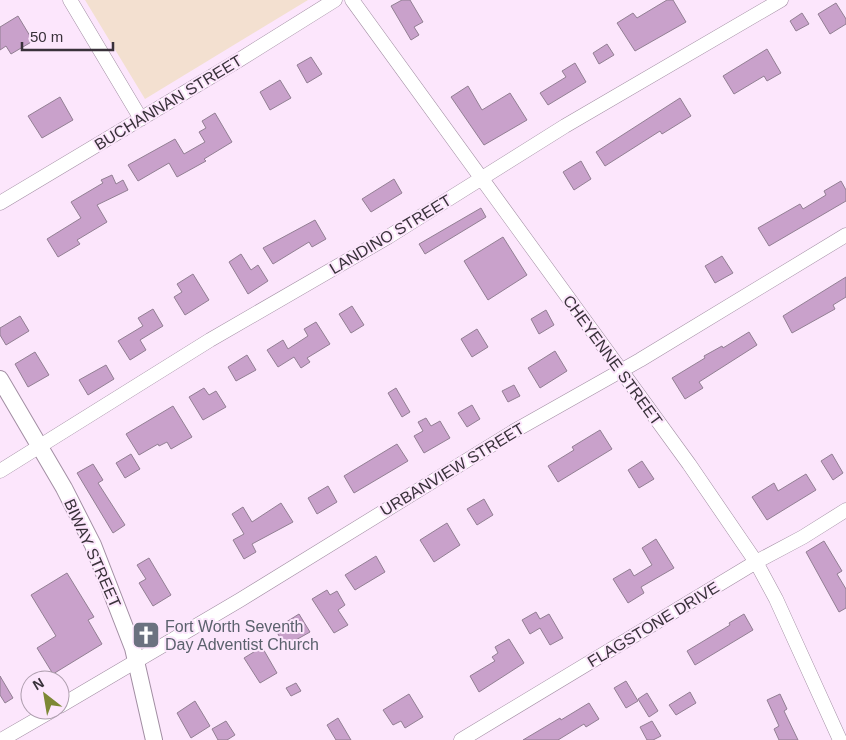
<svg xmlns="http://www.w3.org/2000/svg" width="846" height="740" viewBox="0 0 846 740" font-family="Arial,sans-serif">
  <style>
    .education { fill: #f3e0d0 }
    .building { fill: #c9a1cb; stroke: #927f93 }
    .lines { fill: none; stroke-linecap: round; stroke-linejoin: round }
    .minor-casing { stroke: #a28ea3; stroke-width: 15 }
    .tertiary-casing { stroke: #a28ea3; stroke-width: 18 }
    .minor { stroke: #fff; stroke-width: 14 }
    .tertiary { stroke: #fff; stroke-width: 16 }
    .labels { text-anchor: middle; stroke-width: 4; stroke-linejoin: round; paint-order: stroke }
    .street-label { font-size: 16px; fill: #39313a; stroke: #fce6fc }
    .worship-label { font-size: 16px; fill: #5b616d; stroke: #fce6fc; text-anchor: start }
  </style>
  <rect width="100%" height="100%" fill="#fce6fc"/>
  <!-- education -->
  <path class="education" d="M85 0H308L145 99Z"/>
  <!-- building -->
  <path class="building" d="M402 0H410L423 22 414 27 419 35 411 40 391 6Z
    M667 0H673L686 22 635 51 617 23 633 13 637 18Z
    M836 3 846 19V24L830 34 818 14Z
    M802 13 809 24 796 31 790 21Z
    M18 16 33 41 11 54 6 46 0 50V27Z
    M607 44 614 55 599 64 593 53Z
    M767 49 781 73 767 81 764 76 734 94 723 76Z
    M311 57 322 74 307 83 297 65Z
    M575 63 586 82 548 105 540 93 566 77 562 71Z
    M280 80 291 98 270 110 260 92Z
    M468 86 482 110 510 93 527 120 484 145 451 97Z
    M60 97 73 120 42 138 28 116Z
    M680 98 691 116 662 134 660 131 605 166 596 152Z
    M215 113 232 142 204 159 206 161 177 177 169 163 138 181 128 165 175 139 184 154 205 142 199 132 206 128 202 121Z
    M581 161 591 179 574 190 563 172Z
    M112 175 116 184 123 180 128 190 97 205 107 222 77 240 80 244 58 257 47 239 81 218 71 202 103 183 101 180Z
    M394 179 402 193 371 212 362 199Z
    M841 181 846 190V201L769 246 758 228 800 204 803 209 826 195 824 191Z
    M481 208 486 217 425 254 419 244Z
    M315 220 326 239 312 247 309 242 273 264 263 248Z
    M503 237 527 275 488 300 464 261Z
    M241 254 251 270 258 265 268 281 248 294 229 262Z
    M722 256 733 273 715 283 705 266Z
    M193 274 209 300 185 315 174 297 182 292 177 284Z
    M846 277V297L833 305 835 309 792 333 783 316Z
    M352 306 364 325 351 333 339 314Z
    M153 309 163 326 140 340 146 350 130 360 118 341 143 326 138 318Z
    M546 310 554 325 539 334 531 319Z
    M20 316 29 331 6 345 0 335V328Z
    M316 322 330 344 307 358 310 362 301 368 294 357 278 367 267 350 283 340 288 349 308 336 304 329Z
    M477 329 488 347 472 357 461 339Z
    M749 332 757 345 699 382 703 388 685 399 672 378 705 358 704 356 722 346 723 348Z
    M555 351 567 371 540 388 528 368Z
    M35 352 49 375 28 387 15 364Z
    M247 355 256 370 236 381 228 367Z
    M106 365 114 379 88 395 79 380Z
    M514 385 520 396 508 402 502 391Z
    M204 388 209 395 216 391 226 407 203 420 189 397Z
    M396 388 410 412 402 417 388 393Z
    M472 405 480 419 467 427 458 413Z
    M173 406 192 437 171 449 167 442 159 446 158 444 139 455 126 434Z
    M426 418 431 426 440 421 450 438 424 453 414 436 423 431 418 422Z
    M600 430 612 449 558 482 548 466 574 450 572 447Z
    M397 444 408 461 354 493 344 476Z
    M131 454 140 469 125 478 116 463Z
    M832 454 843 473 833 480 821 461Z
    M642 461 654 479 639 488 628 470Z
    M93 464 103 480 98 483 125 525 113 533 77 473Z
    M806 474 816 490 767 520 752 497 774 483 778 491Z
    M328 486 337 502 317 514 308 498Z
    M484 499 493 515 477 525 467 509Z
    M281 503 293 522 252 544 256 552 244 559 233 540 244 534 232 514 243 507 252 522Z
    M447 523 460 545 434 562 420 540Z
    M656 539 674 568 641 587 644 593 628 603 613 579 630 569 634 576 652 565 642 548Z
    M824 541 842 571 837 574 846 589V608L839 612 806 552Z
    M376 556 385 572 355 590 345 575Z
    M149 558 171 595 153 606 139 583 146 579 137 565Z
    M67 573 94 617 88 620 102 644 53 674 37 648 56 636 31 595Z
    M327 590 330 595 337 591 345 605 338 610 348 625 334 633 312 599Z
    M536 612 540 619 549 614 563 638 550 645 540 628 530 634 522 620Z
    M299 614 310 632 285 646 275 629Z
    M744 614 753 630 695 665 687 651 730 625 729 623Z
    M509 639 524 663 479 692 470 676 495 661 492 657 498 653 495 647Z
    M262 647 277 673 260 683 244 658Z
    M0 676 13 698 5 703 0 695Z
    M626 681 638 701 626 708 614 688Z
    M296 683 301 691 291 696 286 688Z
    M690 692 696 703 676 715 669 705Z
    M647 693 658 711 649 717 638 699Z
    M409 694 423 717 405 728 401 721 393 725 383 710Z
    M780 694 787 709 784 711 798 740H779L774 729 779 726 767 700Z
    M195 701 210 726 191 738 177 713Z
    M589 703 599 719 586 727 584 724 558 740H523L560 718 561 720Z
    M338 718 351 740H336L327 725Z
    M226 721 235 735 227 740H218L212 729Z
    M652 721 661 736 653 740H647L640 727Z"/>
  <g class="lines">
    <!-- minor casing -->
    <g class="minor-casing">
      <path id="minor" d="M70 0 141 119
        M352 0 689 464 756 562 776 599 840 740
        M0 203 239 60 335 0
        M0 471 210 340 388 237 565 126 781 0
        M60 706 240 600 516 430 640 360 846 235
        M1 740 53 710
        M461 740 756 562 803 537 846 510"/>
    </g>
    <!-- tertiary casing -->
    <g class="tertiary-casing">
      <path id="tertiary" d="M0 379 64 488 93 545 133 648 154 740"/>
    </g>
    <!-- minor -->
    <use href="#minor" class="minor"/>
    <!-- tertiary -->
    <use href="#tertiary" class="tertiary"/>
  </g>
  <!-- icons -->
  <defs>
    <g id="church-square" transform="scale(1.4375)"><rect x="-9" y="-9" width="18" height="18" rx="4" fill="#6b7280" stroke="#fce6fc"/><path d="M-1.2-6h2.4v3.5h3.3v2.4h-3.3V6h-2.4V-.1h-3.3v-2.4h3.3Z" fill="#fff"/></g>
  </defs>
  <g fill-rule="evenodd">
    <use href="#church-square" x="146" y="635"/>
  </g>
  <g class="labels">
    <!-- street labels -->
    <g class="street-label">
      <text transform="translate(168 102) rotate(-31)" y="6">BUCHANNAN STREET</text>
      <text transform="translate(390 234) rotate(-31)" y="6">LANDINO STREET</text>
      <text transform="translate(613 360) rotate(54)" y="6">CHEYENNE STREET</text>
      <text transform="translate(452 469) rotate(-31)" y="6">URBANVIEW STREET</text>
      <text transform="translate(93 553) rotate(66)" y="6">BIWAY STREET</text>
      <text transform="translate(653 624) rotate(-31)" y="6">FLAGSTONE DRIVE</text>
    </g>
    <!-- worship labels -->
    <g class="worship-label">
      <text x="165" y="632">Fort Worth Seventh<tspan x="165" dy="18">Day Adventist Church</tspan></text>
    </g>
  </g>
  <!-- north arrow -->
  <g transform="translate(45 695) rotate(329)"><circle r="24" fill="#fce6fc" stroke="#ae9eae"/>
  <path d="M0-4L9 19L0 12L-9 19Z" fill="#7d8835"/>
  <text y="-8" font-size="14" font-weight="bold" text-anchor="middle" fill="#39313a">N</text>
  </g>
  <!-- scale -->
  <path d="M22 42v8h91v-8" fill="none" stroke="#39313a" stroke-width="2.5"/>
  <text x="30" y="42" font-size="15" fill="#39313a" stroke="#fce6fc" stroke-width="4" paint-order="stroke">50 m</text>
</svg>
